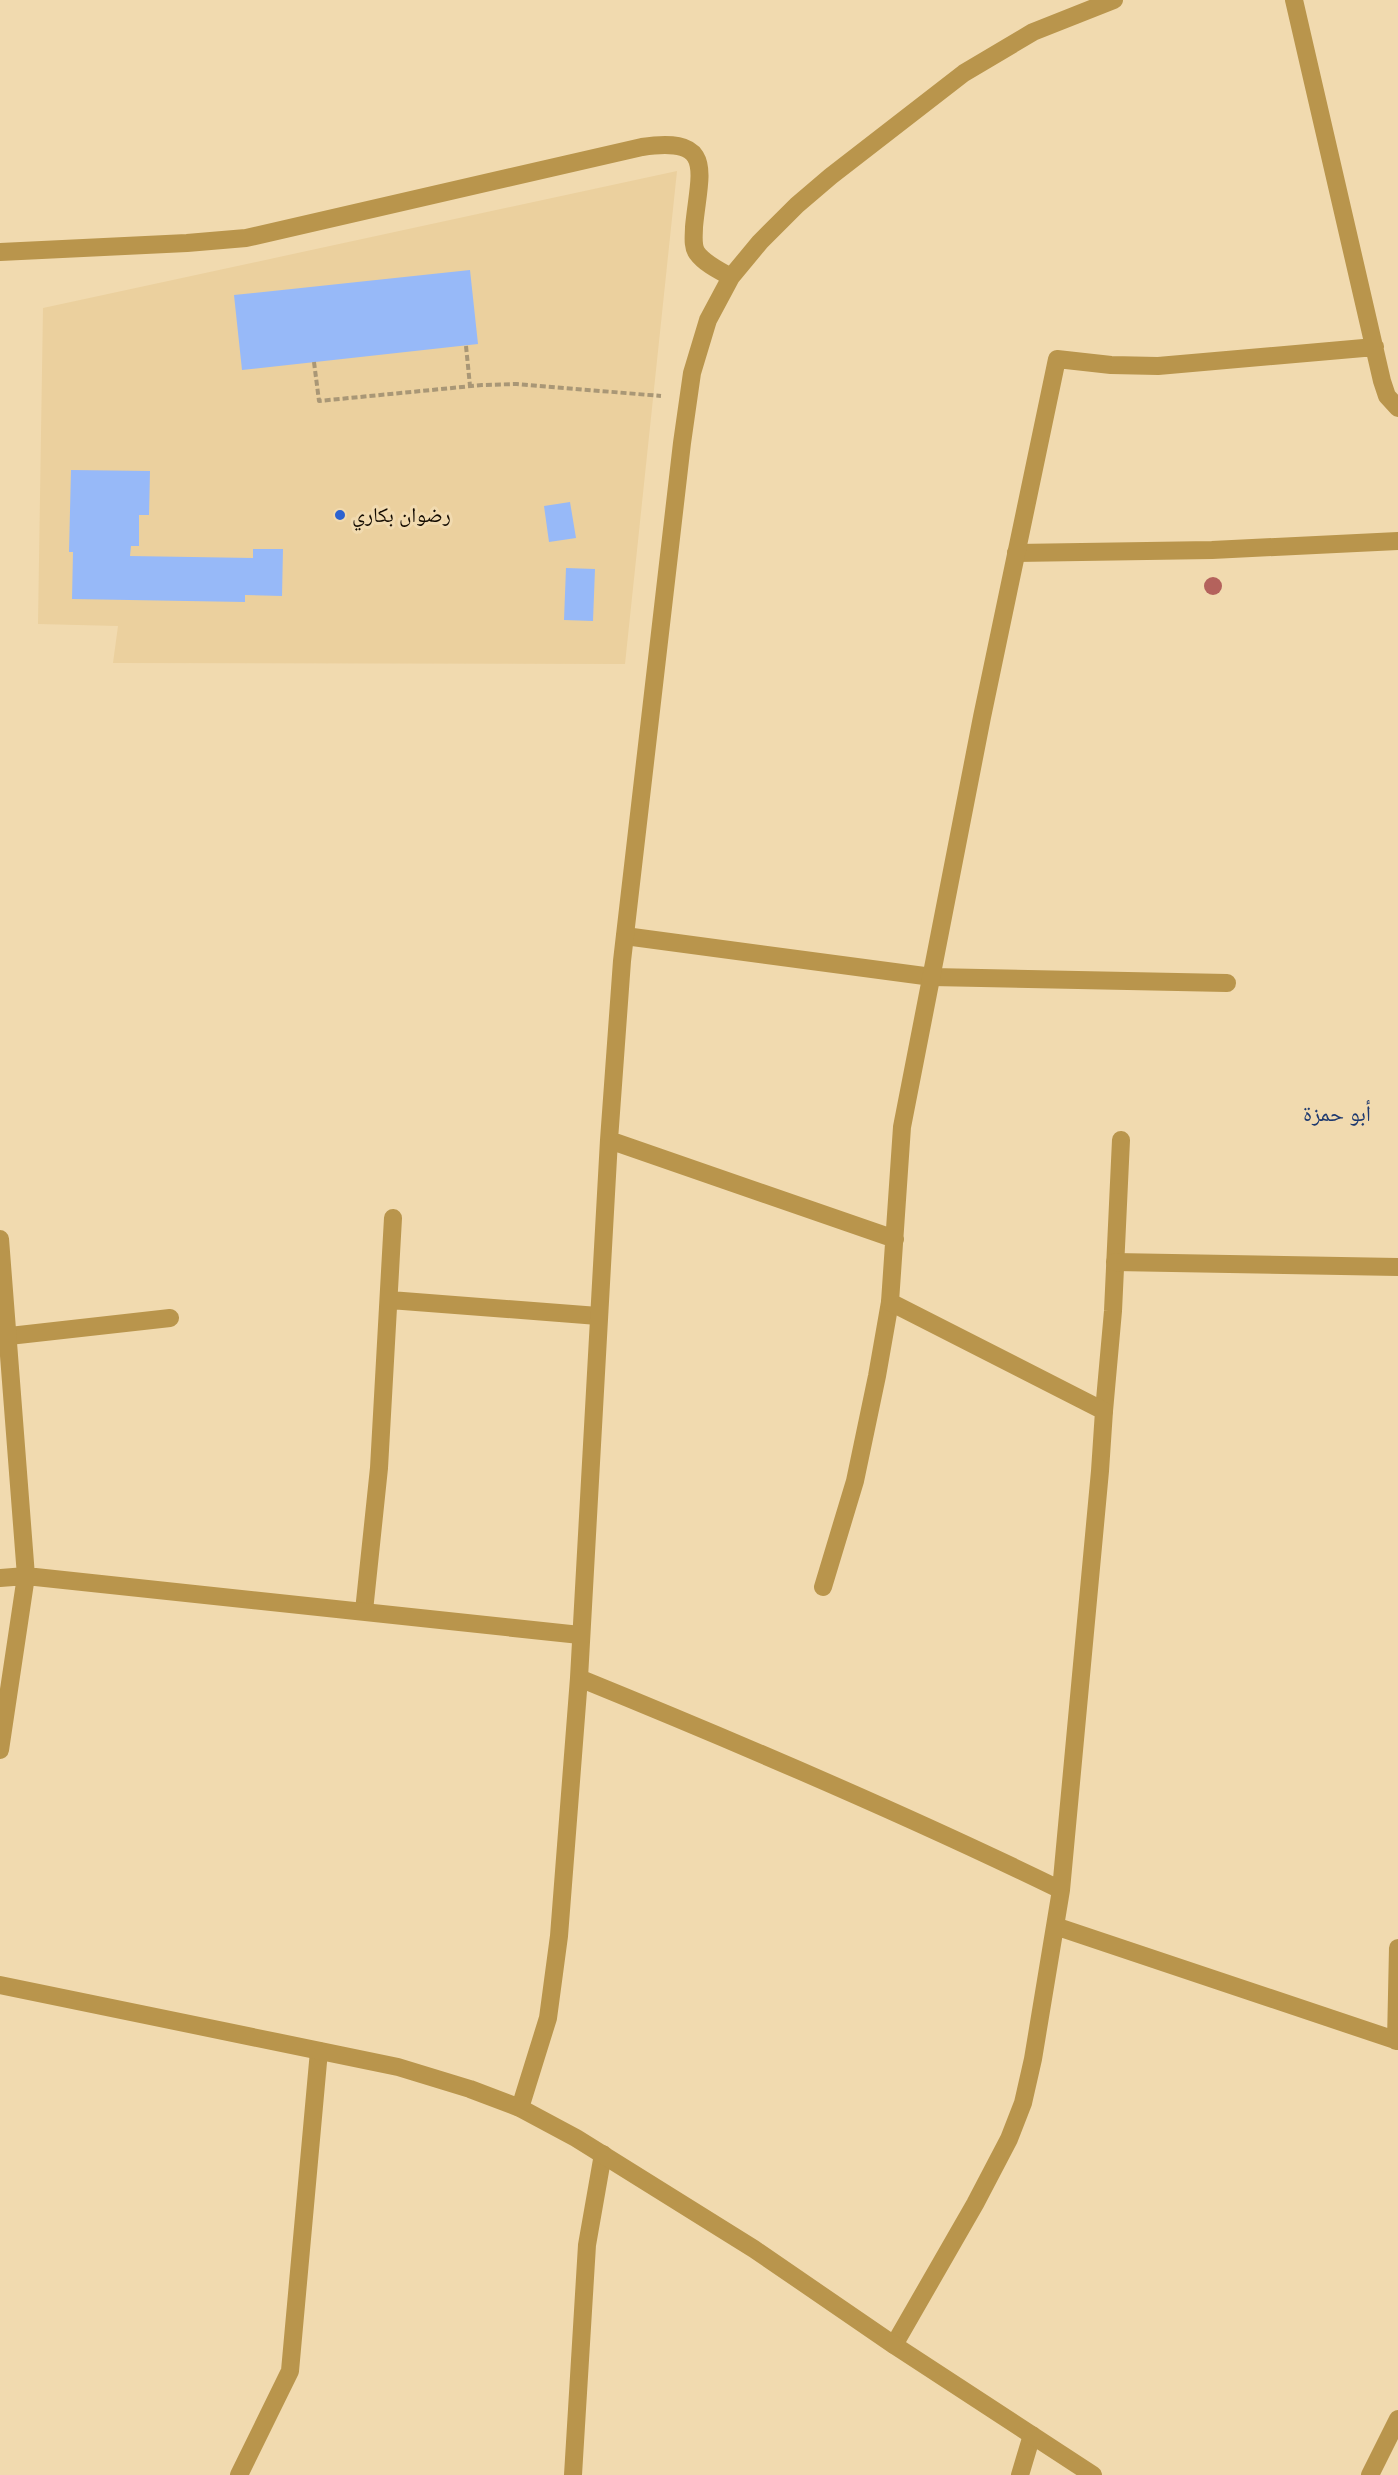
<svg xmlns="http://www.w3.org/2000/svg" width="1398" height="2475" viewBox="0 0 1398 2475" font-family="Spectral,'Noto Naskh Arabic',serif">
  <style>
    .built { fill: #ebd09e }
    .building { fill: #97b9f8 }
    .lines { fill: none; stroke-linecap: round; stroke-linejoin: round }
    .path { stroke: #a99776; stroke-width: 4; stroke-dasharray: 6 3; stroke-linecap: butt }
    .service { stroke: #b9954c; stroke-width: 18 }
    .minor { stroke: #b9954c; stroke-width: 18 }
    .tertiary { stroke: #b9954c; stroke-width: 18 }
    .tree { fill: #b4625c }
    .poi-dot { fill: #2c62d0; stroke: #f1daaf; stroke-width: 2 }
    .labels { text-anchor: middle; stroke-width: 6; stroke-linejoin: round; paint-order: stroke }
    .poi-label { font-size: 21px; fill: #130b00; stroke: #f1daaf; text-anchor: start }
    .neighbourhood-label { font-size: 22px; fill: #1d386e; stroke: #f1daaf }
  </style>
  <rect width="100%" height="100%" fill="#f1daaf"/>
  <!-- built -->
  <path class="built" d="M677 171 625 664 113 663 118 626 38 624 43 308Z"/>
  <!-- building -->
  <path class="building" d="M470 270 478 344 242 370 234 295Z
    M71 470 150 471 149 515H139V546H131L130 556 253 558V549H283L282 596 245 595V602L72 599 73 552H69Z
    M570 502 576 538 549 542 544 506Z
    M566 568 595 569 593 621 564 620Z"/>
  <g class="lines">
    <!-- path -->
    <path class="path" d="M466 346 470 386
      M314 362 319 401 482 385 517 384 661 396"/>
    <!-- service -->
    <path class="service" d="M1016 553 1212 550 1398 541
      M625 936 932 977 1227 983
      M390 1300 598 1316
      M0 1337 170 1318
      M1104 1411 1113 1311 1121 1140
      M823 1587 855 1481 877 1376 890 1302
      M364 1611 379 1468 393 1218"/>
    <!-- minor -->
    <path class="minor" d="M1294 0 1382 381 1387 396 1398 408
      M0 252 187 243 246 238 642 147C717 136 699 173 694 227 694 235 692 246 697 253 705 264 720 271 731 277
      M609 1140 895 1239
      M0 1239 26 1576 0 1750
      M1115 1262 1398 1267
      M0 1578 26 1576 580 1635
      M579 1678C741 1744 903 1813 1061 1890
      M1055 1926 1398 2041
      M1396 2041 1398 1948
      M520 2108 548 2018 559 1936 579 1678 609 1140 622 961 682 443 692 373 708 320 731 277 760 242 797 205 831 176 964 73 1033 32 1114 0
      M894 2345 975 2204 1009 2139 1023 2103 1033 2059 1061 1890 1100 1471 1104 1411 890 1302 902 1127 982 717 1057 359 1111 365 1158 366 1375 347
      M239 2475 290 2371 319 2051
      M573 2475 587 2245 603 2154
      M1020 2475 1032 2435
      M1370 2475 1398 2419"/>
    <!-- tertiary -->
    <path class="tertiary" d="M0 1985 398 2067 470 2089 520 2108 576 2138 754 2249 894 2345 1093 2475"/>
  </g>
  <!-- trees -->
  <circle class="tree" cx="1213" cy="586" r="9"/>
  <!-- markers -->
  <circle class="poi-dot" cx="340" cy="515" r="6"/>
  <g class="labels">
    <!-- poi labels -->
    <g class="poi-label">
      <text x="352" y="522">رضوان بكاري</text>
    </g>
    <!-- neighbourhood labels -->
    <g class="neighbourhood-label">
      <text x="1337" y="1121">أبو حمزة</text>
    </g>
  </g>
</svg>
